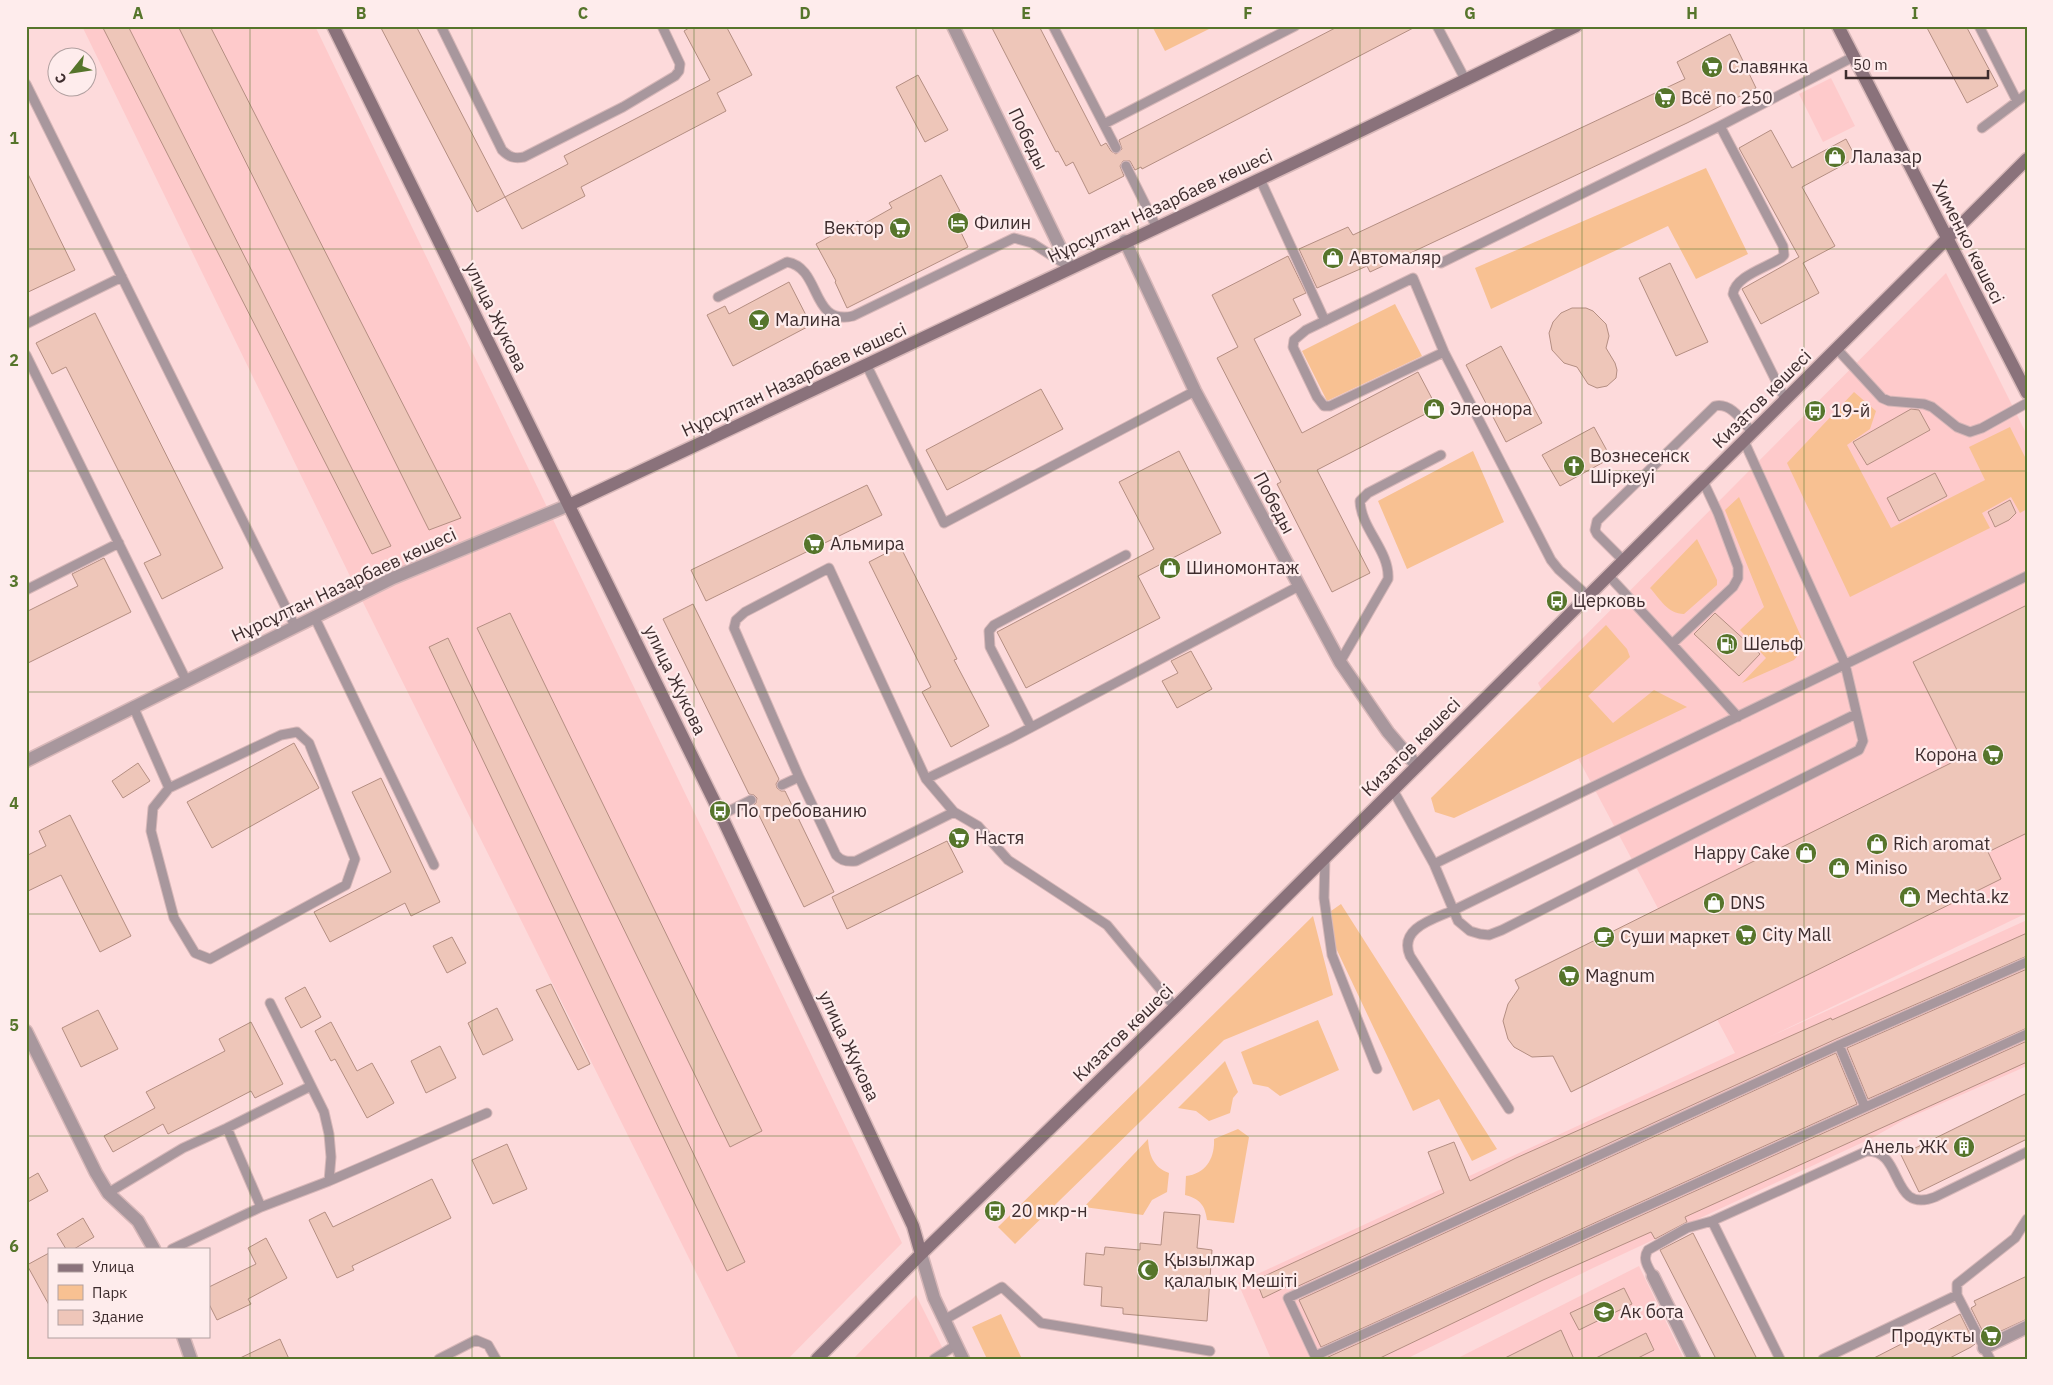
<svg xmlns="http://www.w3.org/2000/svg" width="2053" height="1385" viewBox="0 0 2053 1385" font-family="'IBM Plex Sans',sans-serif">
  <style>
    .built { fill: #fecacb }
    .green { fill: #f8c192 }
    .building { fill: #eec6b9; stroke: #b48e82 }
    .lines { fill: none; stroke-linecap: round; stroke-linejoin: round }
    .lane-casing { stroke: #d7b7b8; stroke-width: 11 }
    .street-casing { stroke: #d7b7b8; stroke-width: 15 }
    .secondary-casing { stroke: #d7b7b8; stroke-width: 15 }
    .lane { stroke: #a8979d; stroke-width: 9 }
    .street { stroke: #a8979d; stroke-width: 12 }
    .secondary { stroke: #8a727b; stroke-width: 12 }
    .grid { fill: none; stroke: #56752b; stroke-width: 1; stroke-opacity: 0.55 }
    .labels { text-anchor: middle; stroke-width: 4.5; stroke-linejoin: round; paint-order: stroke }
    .poi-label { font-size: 18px; fill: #3e2d2e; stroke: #feecec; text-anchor: start }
    .street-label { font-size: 18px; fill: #3e2d2e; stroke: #feecec }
    .neatline { fill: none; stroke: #56752b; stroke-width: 2 }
    .grid-label { font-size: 16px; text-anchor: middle; font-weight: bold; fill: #56752b }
  </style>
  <rect width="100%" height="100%" fill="#fddadb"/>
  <!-- built -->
  <path class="built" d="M82 26H315L902 1243 788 1359H739L347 570Z
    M1831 78 1855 126 1823 142 1799 94Z
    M1946 273 2027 435V913L1767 1038 2027 920V1066L1904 1120 1872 1138 1593 1268 1406 1359H1271L1238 1283 1735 1053 1538 683Z
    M1639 1266 1684 1359H1456Z
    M916 1295 948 1359H853Z"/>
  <!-- green -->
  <path class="green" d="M1152 26H1215L1165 51Z
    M1706 168 1748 254 1696 279 1668 226 1491 309 1475 268Z
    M1395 304 1422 356 1327 401 1302 351Z
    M1854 392 1876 411 1870 429 1847 445 1891 528 1985 480 1969 447 2010 427 2027 461V509L2020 513 2011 497 1982 513 1990 528 1850 597 1787 463Z
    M1473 451 1504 522 1407 569 1378 501Z
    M1739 497 1803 641 1800 653 1794 660 1742 683 1766 658 1740 630 1764 607 1725 510Z
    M1697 539 1717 580V585L1684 614C1668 614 1660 599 1650 588Z
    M1606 625 1627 649 1630 657 1588 696 1613 723 1654 690 1687 707 1454 818 1435 812 1431 798Z
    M1341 904 1497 1149 1472 1161 1439 1099 1413 1111 1335 946 1331 911Z
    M1313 916 1333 995 1224 1040 1015 1244 998 1227Z
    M1318 1020 1339 1070 1280 1096 1268 1087 1253 1084 1241 1052Z
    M1225 1061 1238 1092 1233 1098 1230 1113 1209 1121 1196 1111 1178 1108Z
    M1238 1129 1249 1137 1234 1223 1207 1220C1205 1205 1200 1199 1185 1195L1186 1176C1206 1174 1215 1158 1214 1139Z
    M1148 1139C1149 1155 1153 1167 1169 1173L1167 1192 1152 1200 1143 1215 1084 1207Z
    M1001 1314 1022 1359H987L972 1327Z"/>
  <!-- building -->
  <path class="building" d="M102 26H128L391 546 372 554Z
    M178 26H210L461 518 429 530Z
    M380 26H416L505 197 477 212Z
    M692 26H726L752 75 717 93 726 111 581 187 585 196 522 229 505 197 568 164 564 156 710 80 684 31Z
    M991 26H1039L1101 146 1106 143 1111 151 1116 154 1122 149 1119 140 1339 26H1417L1142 169 1141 167 1135 170 1130 161H1123L1120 166 1124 176 1089 194 1073 162 1066 166 1058 151 1056 152Z
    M1926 26H1966L1998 86 1967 103Z
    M1730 34 1756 88 1687 123 1370 272 1367 266 1317 288 1299 249 1348 227 1353 235 1685 79 1677 62Z
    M918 75 948 130 925 142 896 87Z
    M1771 130 1792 168 1846 139 1856 158 1802 187 1835 246 1803 263 1819 293 1761 324 1742 289 1799 257 1739 148Z
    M26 170 75 270 26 293Z
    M941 175 960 211 956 213 961 222 957 224 968 247 847 308 835 282 836 281 816 244 858 221 860 226 892 208 889 203Z
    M1288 256 1306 293 1293 299 1301 315 1254 339 1302 433 1418 372 1437 408 1317 470 1370 573 1332 592 1277 484 1281 482 1217 358 1238 347 1212 295Z
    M1670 263 1708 342 1676 356 1639 278Z
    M789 282 811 325 733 366 707 315 725 306 729 314Z
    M1572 308H1586L1593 311 1606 324 1609 336 1606 348 1615 363 1617 370 1616 378 1607 386 1597 388 1588 384 1577 367 1564 363 1552 350 1549 333 1553 322 1561 313Z
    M95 313 223 568 162 599 144 563 161 555 66 367 52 374 36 343Z
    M1501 346 1542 423 1506 442 1466 365Z
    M1041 389 1063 429 947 490 926 450Z
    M1911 409 1919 410 1930 430 1867 465 1853 442Z
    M1594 427 1611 458 1560 486 1542 455Z
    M1179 451 1221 533 1138 576 1160 618 1026 688 997 632 1154 549 1119 482Z
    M1935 473 1947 496 1899 521 1887 498Z
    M867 485 882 515 706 601 691 570Z
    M2010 500 2016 513 2009 520 1995 527 1988 512Z
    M900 546 957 659 954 660 989 726 951 747 922 692 931 687 869 562Z
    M104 558 131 612 26 664V612L78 586 72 574Z
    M693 604 779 779 776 784 777 788 781 791H785L834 892 804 907 754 805 756 803 757 798 754 795 749 794 663 619Z
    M2027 605V833L1988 852 2001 879 1571 1092 1553 1056 1532 1057 1514 1047 1508 1039 1503 1021 1508 1004 1519 988 1515 980 1961 758 1913 662Z
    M510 613 762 1131 730 1147 477 628Z
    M1715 613 1760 654 1739 676 1694 634Z
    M448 638 745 1262 727 1271 429 647Z
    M1191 651 1212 689 1177 708 1162 681 1178 673 1171 661Z
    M294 743 319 788 212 848 187 802Z
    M138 763 150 781 123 798 112 781Z
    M381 778 440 902 411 916 405 903 330 942 314 912 391 872 352 792Z
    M70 815 131 936 100 952 61 875 26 892V856L46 846 39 831Z
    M947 841 963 872 847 929 832 897Z
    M2027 933V956L1836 1039 1294 1288 1292 1284 1263 1298 1256 1280 1444 1193 1428 1152 1454 1142 1470 1181 1516 1158 1831 1018 1832 1020Z
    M452 937 466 963 447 973 433 946Z
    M2027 969V1028L1868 1099 1847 1048Z
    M551 984 590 1064 578 1070 536 990Z
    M305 987 321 1017 301 1028 285 998Z
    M497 1008 513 1040 483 1055 468 1023Z
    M98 1010 118 1049 81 1067 62 1028Z
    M251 1022 283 1084 255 1098 251 1091 168 1134 163 1124 113 1152 104 1136 155 1108 146 1092 225 1051 219 1039Z
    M331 1022 357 1071 372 1063 394 1103 367 1118 335 1059 331 1061 315 1031Z
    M2027 1041V1062L1685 1217 1687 1222 1655 1239 1651 1232 1543 1280 1378 1359 1326 1358Z
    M440 1046 456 1078 426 1093 411 1061Z
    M1836 1053 1857 1104 1321 1347 1299 1300Z
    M2027 1093V1139L1919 1192 1901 1155Z
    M507 1144 527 1189 493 1204 472 1160Z
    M38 1173 48 1191 26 1203V1180Z
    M432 1179 451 1218 352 1266 354 1270 337 1278 309 1220 325 1212 333 1227Z
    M1164 1212 1200 1215 1197 1248 1212 1250 1207 1321 1123 1314V1308L1101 1306 1102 1287 1084 1285 1086 1253 1104 1255 1105 1247 1140 1250V1243L1161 1245Z
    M83 1218 94 1237 74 1249H66L57 1234Z
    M1693 1233 1757 1359H1716L1660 1250Z
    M266 1238 287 1278 248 1299 251 1304 217 1320 209 1304V1287L256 1264 248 1248Z
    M49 1253V1305L27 1265Z
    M2027 1276V1319L1986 1338 1971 1308 1976 1305 1974 1301Z
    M1624 1288 1632 1304 1579 1330 1570 1313Z
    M1960 1314 1975 1344 1971 1347 1948 1359H1872Z
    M1561 1330 1574 1359H1503Z
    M1646 1333 1654 1350 1636 1359H1594Z
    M280 1339 289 1359H238Z"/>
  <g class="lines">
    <!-- lane casing -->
    <g class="lane-casing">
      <path id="lane" d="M441 26 502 150C509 157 514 159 524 157L623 107 675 76 679 71 680 64 662 26
        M1053 26 1116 148
        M1437 26 1465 79
        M1979 26 2017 101
        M26 84 295 626
        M1104 124 1295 26
        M1720 126 1783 246 1784 255 1781 258C1768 267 1735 276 1733 294L1785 399
        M1982 128 2027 94
        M1126 166 1156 226
        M1260 179 1325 321
        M1441 263 1720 126 1853 57
        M718 297 787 262C822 268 810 326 853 316L1014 238 1032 243 1068 266
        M26 324 122 277
        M1837 349 1882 398 1889 401 1924 404 1932 407 1957 427 1970 432 1982 428 2027 403
        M1444 352 1330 406H1324L1317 397 1293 347 1294 340 1306 330 1413 278 1444 352 1551 560 1559 570 1588 596
        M26 355 186 680
        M867 366 944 523 1195 391
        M1623 560 1597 534 1595 530 1597 521 1715 406C1731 402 1743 422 1752 432
        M829 568 926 779 954 812 856 861C847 862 841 861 836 855L799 777 734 628 736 620 745 612Z
        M1608 575 1672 644 1733 587 1738 578V567L1718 513 1703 481
        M26 590 119 543
        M314 616 434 865
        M1672 644 1738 717
        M1340 662 1388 579C1390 551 1361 529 1360 501L1368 493 1441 455
        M133 706 169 788 153 808 151 831 174 918 195 953 210 959 346 885 355 859 309 743 297 732 281 735 169 788
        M1031 727 990 647 989 631 994 625 1126 555
        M926 779 1011 738 1299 586
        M782 785 799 777
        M1393 790 1434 864 1458 921 1470 931 1480 934 1489 935 1502 930 1859 750 1863 741 1845 664 1744 441
        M954 812 978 826 1008 860 1107 925 1175 1007
        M721 815 751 800
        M1325 857 1324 898 1332 955 1377 1069
        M1434 864 2027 576
        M2027 962 1839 1045 1288 1298 1315 1356 2027 1034
        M270 1003 324 1112 329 1134 331 1157 329 1181
        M1839 1045 1865 1107
        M1509 1109 1410 956C1398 928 1434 919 1454 910L1856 714
        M227 1128 261 1207
        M108 1193 183 1148 227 1128 311 1086
        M1712 1221 1867 1151C1904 1150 1890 1215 1935 1197L2027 1152
        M172 1249 261 1207 329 1181 487 1113
        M1653 1276C1648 1267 1642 1259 1648 1250L1687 1228 1712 1221 1780 1359
        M1957 1295V1284L2015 1238 2027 1219
        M944 1320 1002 1287 1041 1323 1210 1351
        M439 1359 476 1340 488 1345 496 1359
        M934 1359 956 1345
        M1823 1359 1957 1295 1990 1359"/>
    </g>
    <!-- street casing -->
    <g class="street-casing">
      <path id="street" d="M953 26 1070 268
        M1125 241 1195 391 1340 662 1388 732 1417 766
        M26 761 393 578 569 505
        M26 1031 96 1173 108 1193 138 1221 154 1249
        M921 1254 934 1298 963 1359
        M1653 1276 1694 1359
        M183 1336 191 1359
        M1984 1348 2027 1327"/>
    </g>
    <!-- secondary casing -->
    <g class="secondary-casing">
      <path id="secondary" d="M333 26 721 815 913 1226 921 1254
        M1838 26 2027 393
        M569 505C799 397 1028 287 1258 180 1365 130 1470 77 1576 26
        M817 1359 921 1254 1175 1007 2027 159"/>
    </g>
    <!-- lane -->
    <use href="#lane" class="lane"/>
    <!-- street -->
    <use href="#street" class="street"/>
    <!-- secondary -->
    <use href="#secondary" class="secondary"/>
  </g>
  <!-- grid -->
  <path class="grid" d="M250 26V1359M472 26V1359M694 26V1359M916 26V1359M1138 26V1359M1360 26V1359M1582 26V1359M1804 26V1359M26 249H2027M26 471H2027M26 692H2027M26 914H2027M26 1136H2027"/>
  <!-- icons -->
  <defs>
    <g id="supermarket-disc" transform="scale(1.125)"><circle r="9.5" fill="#56752b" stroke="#feecec"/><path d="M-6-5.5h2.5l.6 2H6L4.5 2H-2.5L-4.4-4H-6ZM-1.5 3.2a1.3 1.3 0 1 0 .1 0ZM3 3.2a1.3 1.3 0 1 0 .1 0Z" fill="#fff"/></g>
    <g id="shop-disc" transform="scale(1.125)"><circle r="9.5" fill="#56752b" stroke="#feecec"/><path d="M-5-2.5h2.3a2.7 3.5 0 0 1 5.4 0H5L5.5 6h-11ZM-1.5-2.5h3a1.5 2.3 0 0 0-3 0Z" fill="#fff"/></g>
    <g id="hotel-disc" transform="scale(1.125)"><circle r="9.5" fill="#56752b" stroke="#feecec"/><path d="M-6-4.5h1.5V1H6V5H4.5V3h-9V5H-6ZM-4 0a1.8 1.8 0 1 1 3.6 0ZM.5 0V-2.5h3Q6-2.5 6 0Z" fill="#fff"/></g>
    <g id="bar-disc" transform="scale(1.125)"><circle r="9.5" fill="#56752b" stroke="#feecec"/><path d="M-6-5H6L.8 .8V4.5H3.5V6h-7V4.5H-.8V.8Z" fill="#fff"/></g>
    <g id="bus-disc" transform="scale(1.125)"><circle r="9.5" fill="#56752b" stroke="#feecec"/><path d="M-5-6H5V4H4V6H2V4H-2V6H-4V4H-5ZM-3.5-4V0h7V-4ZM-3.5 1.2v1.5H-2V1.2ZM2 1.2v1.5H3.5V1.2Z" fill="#fff"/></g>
    <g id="church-disc" transform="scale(1.125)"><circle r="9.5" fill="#56752b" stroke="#feecec"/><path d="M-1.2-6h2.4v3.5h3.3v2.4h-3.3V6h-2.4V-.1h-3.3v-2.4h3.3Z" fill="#fff"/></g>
    <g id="fuel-disc" transform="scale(1.125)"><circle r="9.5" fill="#56752b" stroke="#feecec"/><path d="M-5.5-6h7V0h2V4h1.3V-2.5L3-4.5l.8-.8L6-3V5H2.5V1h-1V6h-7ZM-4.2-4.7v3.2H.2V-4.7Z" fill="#fff"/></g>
    <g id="cafe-disc" transform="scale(1.125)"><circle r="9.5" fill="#56752b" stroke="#feecec"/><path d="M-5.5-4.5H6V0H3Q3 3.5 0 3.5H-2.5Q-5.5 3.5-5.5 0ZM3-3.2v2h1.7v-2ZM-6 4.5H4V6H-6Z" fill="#fff"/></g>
    <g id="building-disc" transform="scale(1.125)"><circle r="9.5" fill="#56752b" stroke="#feecec"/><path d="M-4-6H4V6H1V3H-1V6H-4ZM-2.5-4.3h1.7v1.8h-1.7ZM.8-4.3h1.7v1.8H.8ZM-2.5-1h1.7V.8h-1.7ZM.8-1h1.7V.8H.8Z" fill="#fff"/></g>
    <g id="mosque-disc" transform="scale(1.125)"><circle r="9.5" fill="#56752b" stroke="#feecec"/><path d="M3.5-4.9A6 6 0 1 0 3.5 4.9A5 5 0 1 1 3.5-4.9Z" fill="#fff"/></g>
    <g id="school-disc" transform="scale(1.125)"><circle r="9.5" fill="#56752b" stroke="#feecec"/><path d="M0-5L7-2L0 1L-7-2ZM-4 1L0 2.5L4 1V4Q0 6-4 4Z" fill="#fff"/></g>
  </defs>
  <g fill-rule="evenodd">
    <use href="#supermarket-disc" x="1712" y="67"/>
    <use href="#supermarket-disc" x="1665" y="98"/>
    <use href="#shop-disc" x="1835" y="157"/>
    <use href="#hotel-disc" x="958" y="223"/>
    <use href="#supermarket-disc" x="900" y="228"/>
    <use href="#shop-disc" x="1333" y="258"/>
    <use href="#bar-disc" x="759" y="320"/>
    <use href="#shop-disc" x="1434" y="409"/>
    <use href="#bus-disc" x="1815" y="411"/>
    <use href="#church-disc" x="1574" y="466"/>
    <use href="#supermarket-disc" x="814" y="544"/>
    <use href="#shop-disc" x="1170" y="568"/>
    <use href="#bus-disc" x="1557" y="601"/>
    <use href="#fuel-disc" x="1727" y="644"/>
    <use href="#supermarket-disc" x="1993" y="755"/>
    <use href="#bus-disc" x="720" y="811"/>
    <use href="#supermarket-disc" x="959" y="838"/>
    <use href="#shop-disc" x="1877" y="844"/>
    <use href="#shop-disc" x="1806" y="853"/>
    <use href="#shop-disc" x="1839" y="868"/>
    <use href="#shop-disc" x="1910" y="897"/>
    <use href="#shop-disc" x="1714" y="903"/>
    <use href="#supermarket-disc" x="1746" y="935"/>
    <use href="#cafe-disc" x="1604" y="937"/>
    <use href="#supermarket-disc" x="1569" y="976"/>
    <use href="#building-disc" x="1964" y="1147"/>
    <use href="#bus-disc" x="995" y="1211"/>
    <use href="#mosque-disc" x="1148" y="1270"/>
    <use href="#school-disc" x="1604" y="1312"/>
    <use href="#supermarket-disc" x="1991" y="1336"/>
  </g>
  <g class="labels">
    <!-- poi labels -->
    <g class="poi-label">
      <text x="1728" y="73">Славянка</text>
      <text x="1681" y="104">Всё по 250</text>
      <text x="1851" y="163">Лалазар</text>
      <text x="974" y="229">Филин</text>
      <text x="884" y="234" text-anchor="end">Вектор</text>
      <text x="1349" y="264">Автомаляр</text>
      <text x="775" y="326">Малина</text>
      <text x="1450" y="415">Элеонора</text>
      <text x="1831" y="417">19-й</text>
      <text x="1590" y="462">Вознесенск<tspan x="1590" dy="21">Шіркеуі</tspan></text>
      <text x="830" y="550">Альмира</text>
      <text x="1186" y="574">Шиномонтаж</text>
      <text x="1573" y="607">Церковь</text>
      <text x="1743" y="650">Шельф</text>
      <text x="1977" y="761" text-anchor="end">Корона</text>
      <text x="736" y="817">По требованию</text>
      <text x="975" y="844">Настя</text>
      <text x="1893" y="850">Rich aromat</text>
      <text x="1790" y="859" text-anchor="end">Happy Cake</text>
      <text x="1855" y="874">Miniso</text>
      <text x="1926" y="903">Mechta.kz</text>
      <text x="1730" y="909">DNS</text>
      <text x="1762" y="941">City Mall</text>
      <text x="1620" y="943">Суши маркет</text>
      <text x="1585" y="982">Magnum</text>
      <text x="1948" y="1153" text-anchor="end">Анель ЖК</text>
      <text x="1011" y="1217">20 мкр-н</text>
      <text x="1164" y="1266">Қызылжар<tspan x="1164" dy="21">қалалық Мешіті</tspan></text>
      <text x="1620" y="1318">Ак бота</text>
      <text x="1975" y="1342" text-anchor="end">Продукты</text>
    </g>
    <!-- street labels -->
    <g class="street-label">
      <text transform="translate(1028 139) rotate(64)" y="6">Победы</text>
      <text transform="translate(1160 206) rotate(-25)" y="6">Нұрсұлтан Назарбаев көшесі</text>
      <text transform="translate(1968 242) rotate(63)" y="6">Хименко көшесі</text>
      <text transform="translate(496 317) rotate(64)" y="6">улица Жукова</text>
      <text transform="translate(794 380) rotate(-25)" y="6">Нұрсұлтан Назарбаев көшесі</text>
      <text transform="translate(1762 399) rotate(-45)" y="6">Кизатов көшесі</text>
      <text transform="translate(1274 503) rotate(62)" y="6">Победы</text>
      <text transform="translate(344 585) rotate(-25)" y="6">Нұрсұлтан Назарбаев көшесі</text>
      <text transform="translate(675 680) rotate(64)" y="6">улица Жукова</text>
      <text transform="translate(1411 747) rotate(-45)" y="6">Кизатов көшесі</text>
      <text transform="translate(1123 1033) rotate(-44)" y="6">Кизатов көшесі</text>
      <text transform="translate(849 1046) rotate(65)" y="6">улица Жукова</text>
    </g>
  </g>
  <!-- border -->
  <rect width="2053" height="1385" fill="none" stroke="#feecec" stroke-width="55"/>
  <!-- legend -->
  <rect x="48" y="1248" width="162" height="90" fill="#feecec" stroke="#b1a0a0"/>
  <rect x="58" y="1264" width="25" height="8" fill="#8a727b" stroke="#b1a0a0"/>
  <text x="92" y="1272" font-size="15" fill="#3e2d2e">Улица</text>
  <rect x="58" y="1285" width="25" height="15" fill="#f8c192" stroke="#b1a0a0"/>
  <text x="92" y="1298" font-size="15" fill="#3e2d2e">Парк</text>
  <rect x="58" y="1310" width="25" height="15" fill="#eec6b9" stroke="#b1a0a0"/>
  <text x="92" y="1322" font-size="15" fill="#3e2d2e">Здание</text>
  <!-- north arrow -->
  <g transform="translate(72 72) rotate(240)"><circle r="24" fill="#feecec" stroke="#b1a0a0"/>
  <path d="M0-4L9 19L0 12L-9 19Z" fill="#56752b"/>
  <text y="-8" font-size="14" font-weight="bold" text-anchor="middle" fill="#3e2d2e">С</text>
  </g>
  <!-- scale -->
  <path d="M1846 70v8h142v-8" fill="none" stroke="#3e2d2e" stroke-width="2.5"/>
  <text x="1853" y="70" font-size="15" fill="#3e2d2e" stroke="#feecec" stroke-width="4" paint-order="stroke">50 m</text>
  <rect x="28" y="28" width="1998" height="1330" class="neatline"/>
  <g class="grid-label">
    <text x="138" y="19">A</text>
    <text x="361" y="19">B</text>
    <text x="583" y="19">C</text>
    <text x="805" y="19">D</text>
    <text x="1026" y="19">E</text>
    <text x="1248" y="19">F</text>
    <text x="1470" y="19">G</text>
    <text x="1692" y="19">H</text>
    <text x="1915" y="19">I</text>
    <text x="14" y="144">1</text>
    <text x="14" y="366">2</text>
    <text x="14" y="587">3</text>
    <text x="14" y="809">4</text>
    <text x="14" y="1031">5</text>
    <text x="14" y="1252">6</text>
  </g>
</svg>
